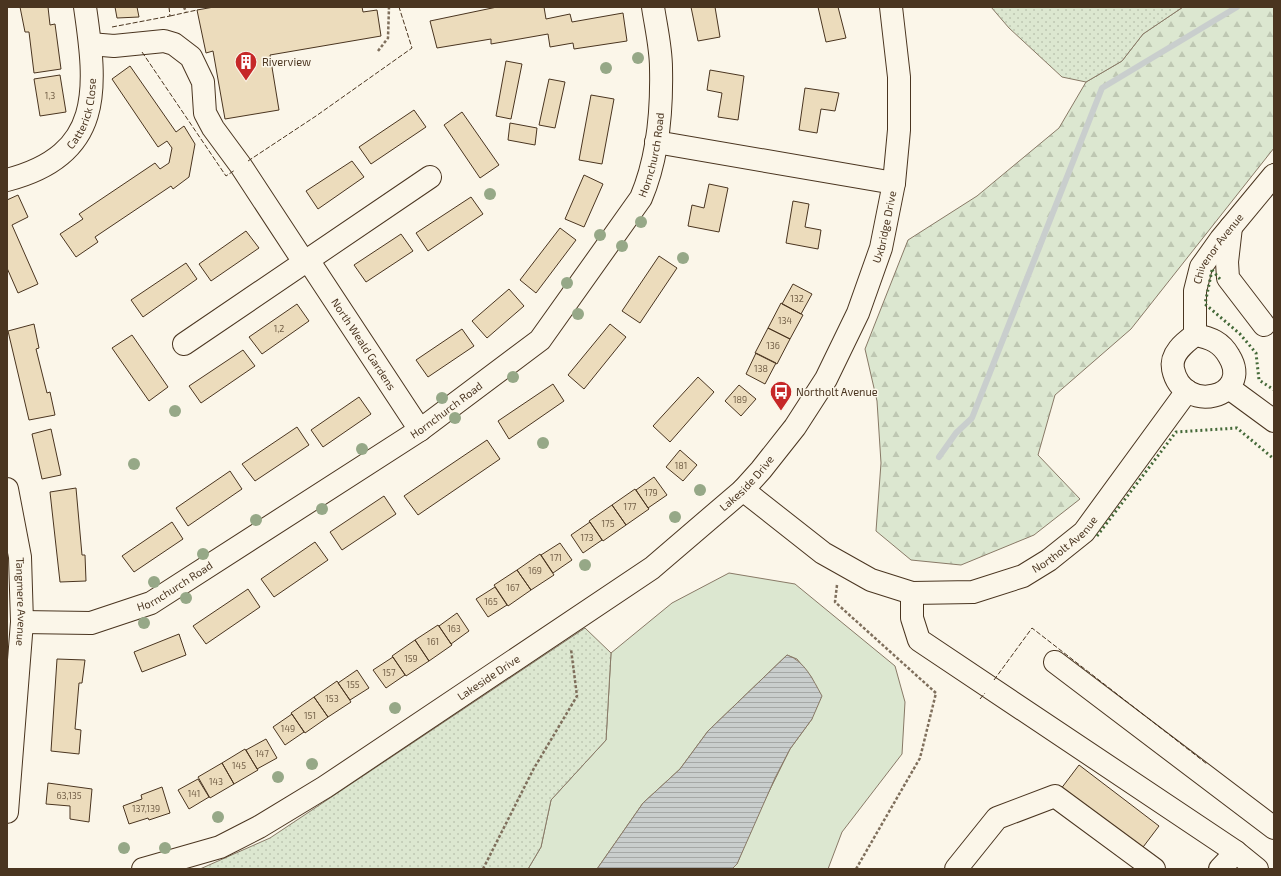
<svg xmlns="http://www.w3.org/2000/svg" width="1281" height="876" viewBox="0 0 1281 876" font-family="'Exo 2',sans-serif">
  <style>
    .green { fill: #dce7d0; stroke: #887966 }
    .forest { fill: url(#forest-firs); stroke: #887966 }
    .park { fill: url(#park-dots); stroke: #887966 }
    .water { fill: url(#water-rules); stroke: #887966 }
    .lines { fill: none; stroke-linecap: round; stroke-linejoin: round }
    .stream { stroke: #c9cecd; stroke-width: 6 }
    .building { fill: #ecdcbc; stroke: #4a3520 }
    .minor-casing { stroke: #4a3520; stroke-width: 24 }
    .path { stroke: #7f6f5c; stroke-width: 2.5; stroke-dasharray: 3 2; stroke-linecap: butt }
    .minor { stroke: #fbf6e9; stroke-width: 22 }
    .hedge { stroke: #436837; stroke-width: 3; stroke-dasharray: 2 3; stroke-linecap: butt }
    .fence { stroke: #4a3520; stroke-width: 1; stroke-dasharray: 5 2; stroke-linecap: butt }
    .tree { fill: #96a887 }
    .labels { text-anchor: middle; stroke-width: 3; stroke-linejoin: round; paint-order: stroke }
    .number-label { font-size: 9px; fill: #725f47 }
    .poi-label { font-size: 11px; fill: #4a3520; stroke: #fbf6e9; text-anchor: start }
    .street-label { font-size: 11px; fill: #4a3520; stroke: #fbf6e9 }
  </style>
  <defs>
    <pattern id="forest-firs" width="22" height="20" patternUnits="userSpaceOnUse"><rect width="22" height="20" fill="#dce7d0"/><path d="M5 1l3.5 6h-7zM16 11l3.5 6h-7z" fill="#bec7b2"/></pattern>
    <pattern id="park-dots" width="8" height="8" patternUnits="userSpaceOnUse"><rect width="8" height="8" fill="#dce7d0"/><path d="M2 2h.1M6 6h.1" fill="none" stroke="#bec7b2" stroke-width="1.8" stroke-linecap="round"/></pattern>
    <pattern id="water-rules" width="6" height="5" patternUnits="userSpaceOnUse"><rect width="6" height="5" fill="#c9cecd"/><path d="M0 2.5h6" fill="none" stroke="#a5a8a6"/></pattern>
  </defs>
  <rect width="100%" height="100%" fill="#fbf6e9"/>
  <!-- green -->
  <path class="green" d="M729 573 795 584 895 666 905 702 902 754 842 832 828 869H732L737 864 753 824 790 749 812 719V678L797 659 787 655 708 731 680 769 643 803 597 869H528L541 847 551 800 606 740 611 653 672 603Z"/>
  <!-- forest -->
  <path class="forest" d="M1183 7H1274V148L1131 329 1055 395 1038 455 1080 499 1034 535 961 565 911 560 876 531 881 463 877 401 865 349 908 240 977 196 1059 128 1086 82 1122 61 1143 34Z"/>
  <!-- park -->
  <path class="park" d="M991 7H1183L1143 34 1122 61 1086 82 1062 77 1009 28Z
    M585 628 611 653 606 740 551 800 541 847 528 869H200L270 838Z"/>
  <!-- water -->
  <path class="water" d="M787 655C805 661 813 680 822 696L812 719 790 749 775 778 737 864 732 869H597L643 803 680 769 708 731Z"/>
  <g class="lines">
    <!-- stream -->
    <path class="stream" d="M939 457 956 433 972 418 1102 88 1237 7"/>
  </g>
  <!-- building -->
  <path class="building" d="M20 7H48L50 25 55 24 61 69 34 73 29 32H25Z
    M115 7H137L139 17 117 18Z
    M214 7H362L363 12 377 10 381 36 270 55 279 110 225 119 213 51 206 53 197 10Z
    M497 7H544L546 19 570 14 572 22 623 13 627 41 574 49 573 43 550 47 548 34 491 44V39L437 48 430 21Z
    M691 7H715L720 37 698 41Z
    M818 7H838L846 38 826 42Z
    M506 61 522 64 511 119 496 116Z
    M130 66 176 132 184 126 195 144 189 177 173 189 171 186 95 237 98 242 76 257 60 234 83 219 79 214 155 163 160 169 169 163 172 148 167 141 158 147 112 79Z
    M710 70 744 76 738 120 718 117 722 93 707 90Z
    M60 75 66 112 40 116 34 79Z
    M549 79 565 82 555 128 539 125Z
    M805 88 839 93 835 111 821 109 817 133 799 130Z
    M591 95 614 99 602 164 579 160Z
    M414 110 426 127 371 164 359 147Z
    M462 112 499 165 480 178 444 125Z
    M510 123 537 128 535 145 508 140Z
    M352 161 364 177 318 209 306 191Z
    M584 175 603 184 584 227 565 219Z
    M709 184 728 188 719 232 688 226 692 205 704 208Z
    M18 195 28 217 12 225 38 284 18 293 7 268V200Z
    M471 197 483 214 428 251 416 233Z
    M793 201 809 204 805 227 821 230 818 249 786 243Z
    M560 228 576 240 536 293 520 280Z
    M246 231 259 248 211 281 199 264Z
    M401 234 413 251 366 282 354 265Z
    M659 256 677 268 640 323 622 311Z
    M186 263 197 279 143 317 131 300Z
    M793 284 812 294 801 314 782 304Z
    M509 289 524 306 487 338 472 321Z
    M781 303 803 315 790 339 768 328Z
    M297 304 309 321 262 354 249 337Z
    M34 324 39 348 36 349 47 393 50 392 55 415 29 420 8 331Z
    M610 324 626 337 584 389 568 375Z
    M768 328 790 339 777 364 755 353Z
    M462 329 474 346 428 377 416 360Z
    M132 335 168 387 149 401 112 348Z
    M243 350 255 366 201 403 189 386Z
    M756 353 776 363 765 384 746 374Z
    M698 377 714 392 670 442 653 426Z
    M553 384 564 401 509 439 498 421Z
    M739 385 756 399 741 416 725 401Z
    M359 397 371 414 323 447 311 430Z
    M297 427 309 445 255 481 242 464Z
    M51 429 61 475 42 479 32 434Z
    M487 440 500 459 418 515 404 496Z
    M680 450 697 465 683 481 666 467Z
    M230 471 242 489 188 526 176 508Z
    M654 477 667 495 648 508 636 490Z
    M76 488 82 555H85L86 581 60 582 50 492Z
    M635 489 649 509 626 525 612 505Z
    M384 496 396 514 342 550 330 532Z
    M612 505 626 525 603 541 589 521Z
    M172 522 183 539 134 572 122 556Z
    M590 522 602 540 583 553 571 535Z
    M315 542 328 560 274 597 261 579Z
    M560 543 572 560 553 573 541 555Z
    M540 554 554 575 531 590 517 570Z
    M517 570 531 590 508 606 494 585Z
    M495 587 507 605 488 617 476 599Z
    M248 589 260 607 206 644 193 626Z
    M457 613 469 631 451 644 439 626Z
    M438 625 452 645 429 661 415 640Z
    M179 634 186 655 142 672 134 652Z
    M415 640 429 661 406 676 392 656Z
    M393 657 405 675 386 688 373 670Z
    M57 659 85 660 82 683H79L75 729 81 730 79 754 51 751Z
    M357 670 369 688 350 700 338 683Z
    M337 681 351 702 328 717 314 697Z
    M314 697 328 717 305 733 291 713Z
    M292 714 304 732 285 745 273 727Z
    M266 739 277 758 257 769 246 750Z
    M245 749 258 770 234 784 222 763Z
    M222 763 234 784 210 798 198 777Z
    M1079 765 1159 826 1131 863 1051 802Z
    M198 779 209 797 189 809 178 790Z
    M48 783 92 789 89 822 70 819V806L46 804Z
    M162 787 170 813 149 820 148 818 129 824 123 806 142 799 141 795Z"/>
  <g class="lines">
    <!-- minor casing -->
    <g class="minor-casing">
      <g id="minor">
        <path d="M90 44 114 46 164 41 174 44 191 57 203 82 205 113 213 128 241 166 304 262"/>
        <path d="M656 142 894 183"/>
        <path id="s1" d="M7 180C104 155 97 89 85 7"/>
        <path d="M1231 227 1227 262 1228 278 1264 325"/>
        <path id="s2" d="M308 260 420 430"/>
        <path d="M1195 335C1211 338 1221 342 1229 356 1254 397 1183 416 1173 369 1170 354 1184 343 1195 335Z"/>
        <path id="s3" d="M1195 335V291L1201 267 1221 239 1274 175"/>
        <path d="M184 344 430 177"/>
        <path d="M1229 388 1274 421"/>
        <path id="s4" d="M7 489 20 557 22 622 7 812"/>
        <path id="s5" d="M743 490 823 553 871 580 912 593 973 592 1023 576 1049 560 1084 532 1187 391"/>
        <path d="M912 593V618L919 640 1236 852 1257 869"/>
        <path id="s6" d="M22 622 91 623 151 603 420 430 540 340 641 198C658 158 662 111 661 68 661 48 656 27 653 7"/>
        <path d="M1055 662 1274 828"/>
        <path id="s7" d="M143 869 220 847 259 827 325 787 652 568 743 490 761 470 795 427 826 379 858 313 881 248 894 183 899 130V77L891 7"/>
        <path d="M956 869 997 818 1055 796 1154 869"/>
        <path d="M1220 869 1236 852"/>
      </g>
    </g>
    <!-- path -->
    <path class="path" d="M184 7 186 12
      M378 51 388 38 389 7
      M837 585 835 602 936 693 920 758 856 869
      M483 869 533 770 577 696 571 649"/>
    <!-- minor -->
    <use href="#minor" class="minor"/>
    <!-- hedge -->
    <path class="hedge" d="M1212 270 1205 304 1240 334 1256 353 1259 380 1274 390
      M1212 270 1220 279
      M1097 536 1176 432 1237 428 1274 459"/>
    <!-- fence -->
    <path class="fence" d="M170 16 197 10
      M112 27 170 16 169 7
      M142 52 226 176 235 170
      M248 161 316 116 412 48 399 7
      M994 680 1032 628 1207 764
      M980 699 985 693"/>
  </g>
  <!-- trees -->
  <g class="tree">
    <circle cx="638" cy="58" r="6"/>
    <circle cx="606" cy="68" r="6"/>
    <circle cx="490" cy="194" r="6"/>
    <circle cx="641" cy="222" r="6"/>
    <circle cx="600" cy="235" r="6"/>
    <circle cx="622" cy="246" r="6"/>
    <circle cx="683" cy="258" r="6"/>
    <circle cx="567" cy="283" r="6"/>
    <circle cx="578" cy="314" r="6"/>
    <circle cx="513" cy="377" r="6"/>
    <circle cx="442" cy="398" r="6"/>
    <circle cx="175" cy="411" r="6"/>
    <circle cx="455" cy="418" r="6"/>
    <circle cx="543" cy="443" r="6"/>
    <circle cx="362" cy="449" r="6"/>
    <circle cx="134" cy="464" r="6"/>
    <circle cx="700" cy="490" r="6"/>
    <circle cx="322" cy="509" r="6"/>
    <circle cx="675" cy="517" r="6"/>
    <circle cx="256" cy="520" r="6"/>
    <circle cx="203" cy="554" r="6"/>
    <circle cx="585" cy="565" r="6"/>
    <circle cx="154" cy="582" r="6"/>
    <circle cx="186" cy="598" r="6"/>
    <circle cx="144" cy="623" r="6"/>
    <circle cx="395" cy="708" r="6"/>
    <circle cx="312" cy="764" r="6"/>
    <circle cx="278" cy="777" r="6"/>
    <circle cx="218" cy="817" r="6"/>
    <circle cx="124" cy="848" r="6"/>
    <circle cx="165" cy="848" r="6"/>
  </g>
  <!-- icons -->
  <defs>
    <g id="building-pin" transform="scale(1.15)"><path d="M0 17L-7.5 6A9.5 9.5 0 1 1 7.5 6Z" fill="#c62828" stroke="#fbf6e9"/><path d="M-4-6H4V6H1V3H-1V6H-4ZM-2.5-4.3h1.7v1.8h-1.7ZM.8-4.3h1.7v1.8H.8ZM-2.5-1h1.7V.8h-1.7ZM.8-1h1.7V.8H.8Z" fill="#fff"/></g>
    <g id="bus-pin" transform="scale(1.15)"><path d="M0 17L-7.5 6A9.5 9.5 0 1 1 7.5 6Z" fill="#c62828" stroke="#fbf6e9"/><path d="M-5-6H5V4H4V6H2V4H-2V6H-4V4H-5ZM-3.5-4V0h7V-4ZM-3.5 1.2v1.5H-2V1.2ZM2 1.2v1.5H3.5V1.2Z" fill="#fff"/></g>
  </defs>
  <g fill-rule="evenodd">
    <use href="#building-pin" x="246" y="62"/>
    <use href="#bus-pin" x="781" y="392"/>
  </g>
  <g class="labels">
    <!-- number labels -->
    <g class="number-label">
      <text x="50" y="99">1,3</text>
      <text x="797" y="302">132</text>
      <text x="785" y="324">134</text>
      <text x="279" y="332">1,2</text>
      <text x="773" y="349">136</text>
      <text x="761" y="372">138</text>
      <text x="740" y="403">189</text>
      <text x="681" y="469">181</text>
      <text x="651" y="496">179</text>
      <text x="630" y="510">177</text>
      <text x="608" y="527">175</text>
      <text x="587" y="541">173</text>
      <text x="556" y="561">171</text>
      <text x="535" y="574">169</text>
      <text x="513" y="591">167</text>
      <text x="491" y="605">165</text>
      <text x="454" y="632">163</text>
      <text x="433" y="645">161</text>
      <text x="411" y="662">159</text>
      <text x="389" y="676">157</text>
      <text x="353" y="688">155</text>
      <text x="332" y="702">153</text>
      <text x="310" y="719">151</text>
      <text x="288" y="732">149</text>
      <text x="262" y="757">147</text>
      <text x="239" y="769">145</text>
      <text x="216" y="785">143</text>
      <text x="194" y="797">141</text>
      <text x="69" y="799">63,135</text>
      <text x="146" y="812">137,139</text>
    </g>
    <!-- poi labels -->
    <g class="poi-label">
      <text x="262" y="66">Riverview</text>
      <text x="796" y="396">Northolt Avenue</text>
    </g>
    <!-- street labels -->
    <g class="street-label">
      <text dy="4" stroke="none"><textPath href="#s1" startOffset="108">Catterick Close</textPath></text>
      <text dy="4" stroke="none"><textPath href="#s6" startOffset="821">Hornchurch Road</textPath></text>
      <text dy="4" stroke="none"><textPath href="#s7" startOffset="1017">Uxbridge Drive</textPath></text>
      <text dy="4" stroke="none"><textPath href="#s3" startOffset="93">Chivenor Avenue</textPath></text>
      <text dy="4" stroke="none"><textPath href="#s2" startOffset="101">North Weald Gardens</textPath></text>
      <text dy="4" stroke="none"><textPath href="#s6" startOffset="485">Hornchurch Road</textPath></text>
      <text dy="4" stroke="none"><textPath href="#s7" startOffset="722">Lakeside Drive</textPath></text>
      <text dy="4" stroke="none"><textPath href="#s5" startOffset="366">Northolt Avenue</textPath></text>
      <text dy="4" stroke="none"><textPath href="#s6" startOffset="161">Hornchurch Road</textPath></text>
      <text dy="4" stroke="none"><textPath href="#s4" startOffset="114">Tangmere Avenue</textPath></text>
      <text dy="4" stroke="none"><textPath href="#s7" startOffset="398">Lakeside Drive</textPath></text>
    </g>
  </g>
  <!-- border -->
  <rect width="1281" height="876" fill="none" stroke="#4a3520" stroke-width="16"/>
</svg>
